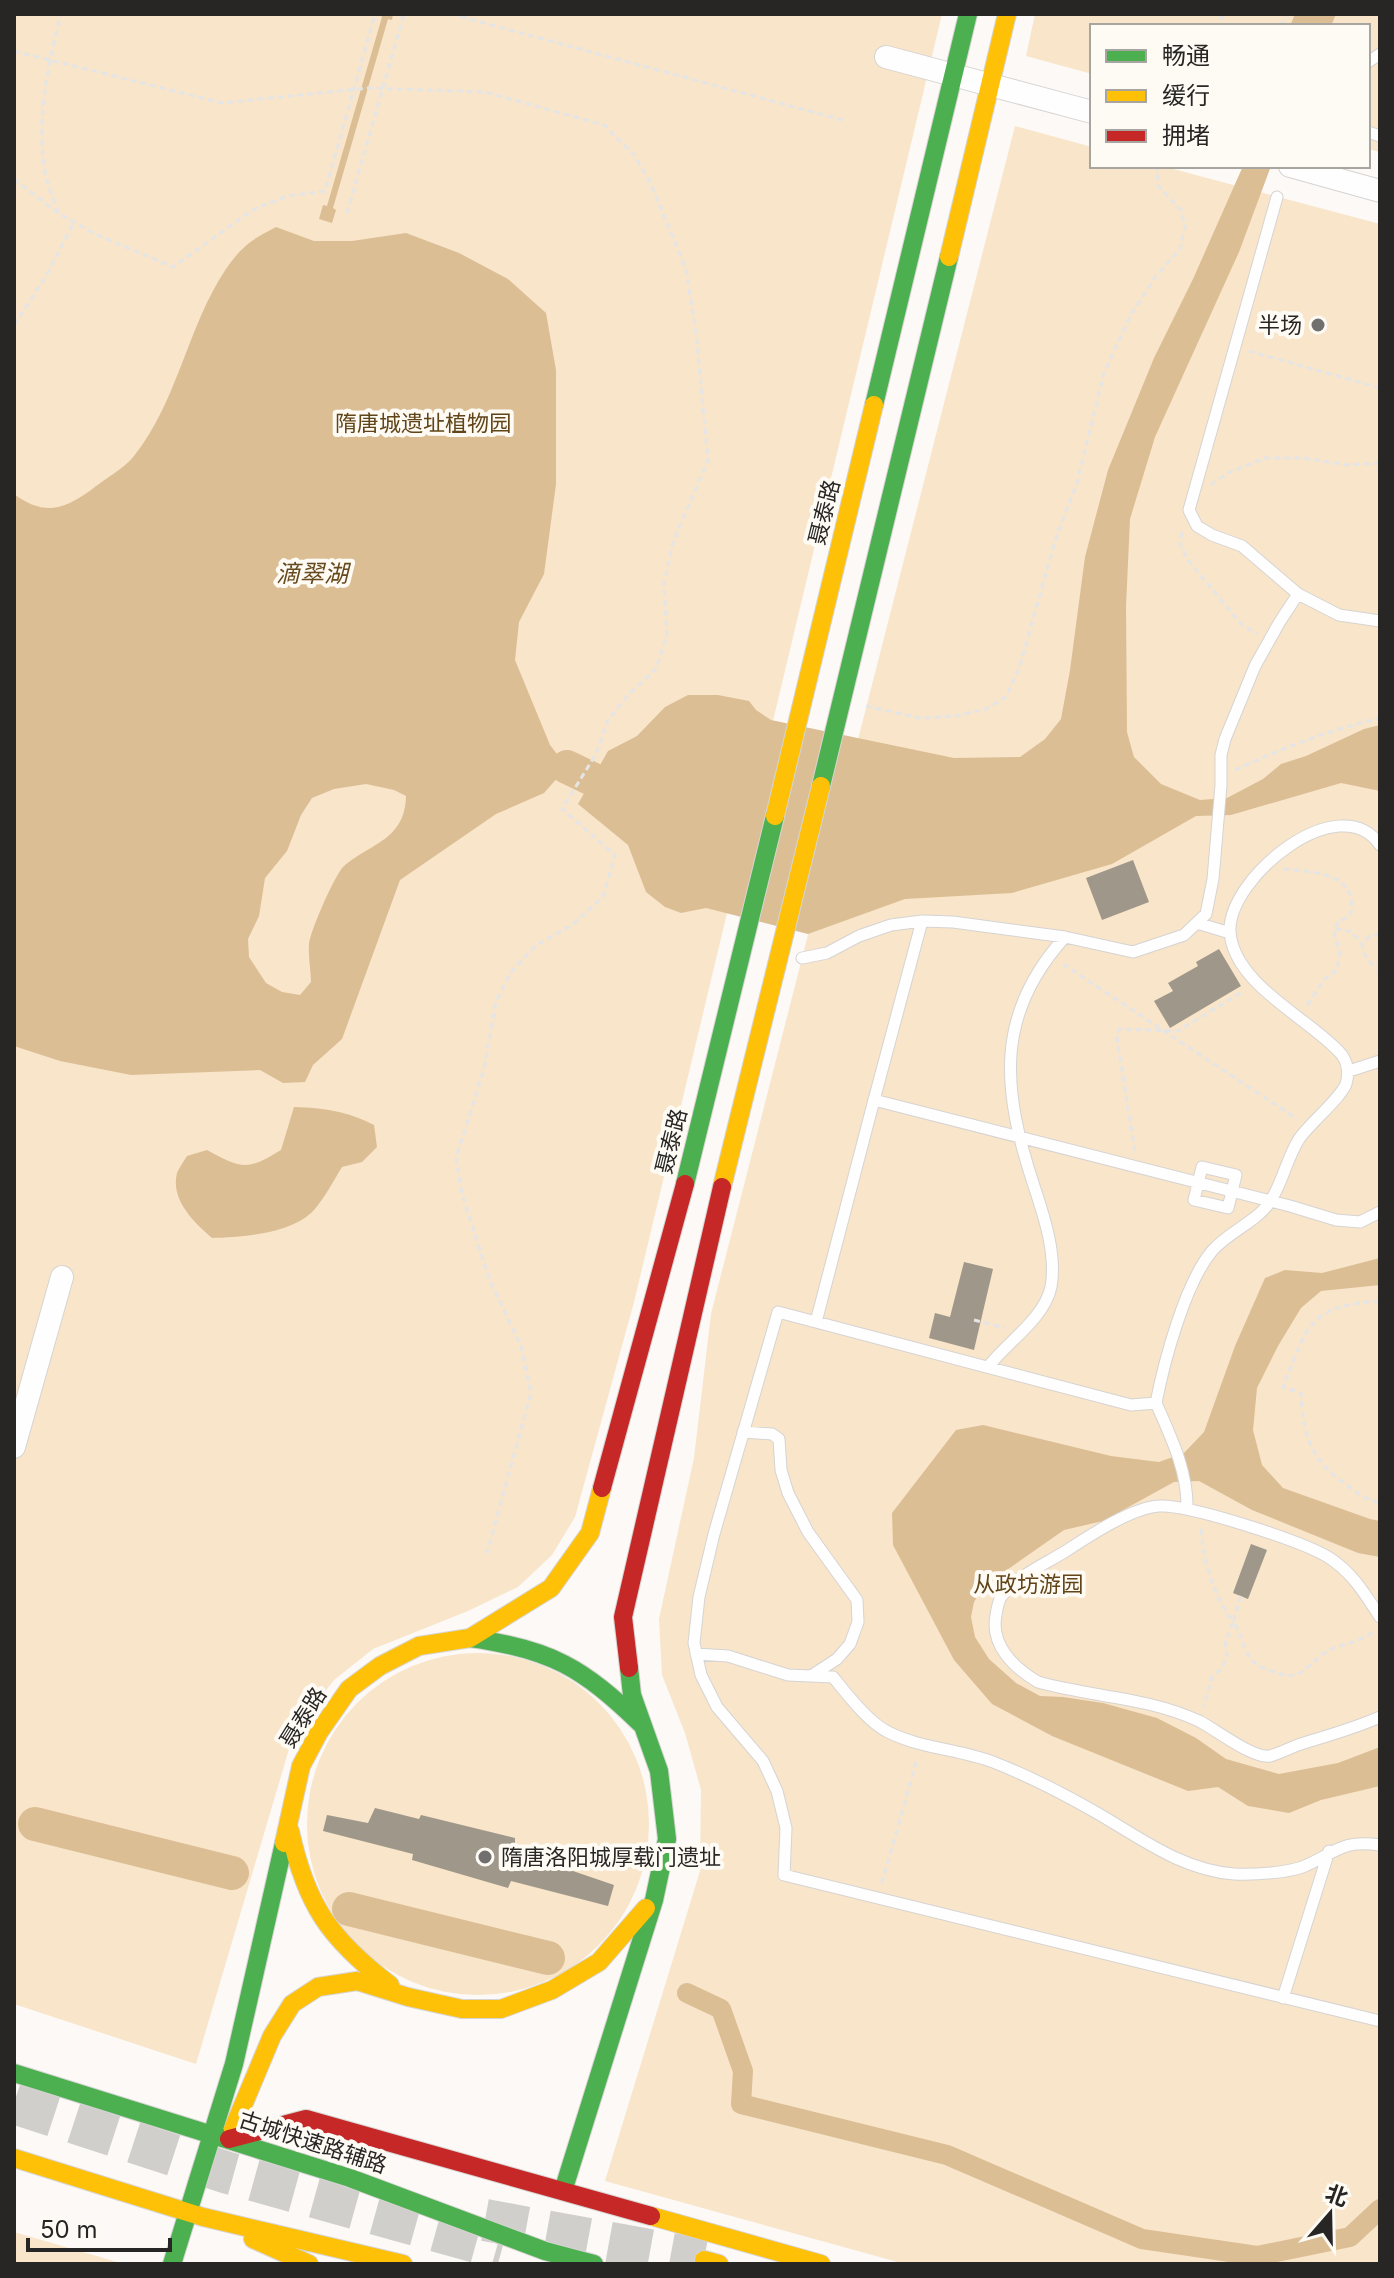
<svg xmlns="http://www.w3.org/2000/svg" width="1394" height="2278" viewBox="0 0 1394 2278" font-family="Inter,'Noto Sans SC',sans-serif">
  <style>
    .green { fill: #f8e5ca }
    .water { fill: #dcbe95; fill-rule: evenodd }
    .lines { fill: none; stroke-linecap: round; stroke-linejoin: round }
    .canal { stroke: #dcbe95; stroke-width: 20 }
    .river { stroke: #dcbe95; stroke-width: 34 }
    .building { fill: #9f9789 }
    .highway-tunnel { stroke: #d1cfcc; stroke-width: 42; stroke-dasharray: 42 21; stroke-linecap: butt }
    .lane-casing { stroke: #d6d4d2; stroke-width: 13 }
    .street-casing { stroke: #d6d4d2; stroke-width: 24 }
    .fast-casing { stroke: #d6d4d2; stroke-width: 20 }
    .slow-casing { stroke: #d6d4d2; stroke-width: 20 }
    .jam-casing { stroke: #d6d4d2; stroke-width: 20 }
    .path { stroke: #e6e5e5; stroke-width: 3; stroke-dasharray: 6 4; stroke-linecap: butt }
    .lane { stroke: #fffefe; stroke-width: 11 }
    .street { stroke: #fffefe; stroke-width: 22 }
    .fast { stroke: #4caf50; stroke-width: 18 }
    .slow { stroke: #ffc107; stroke-width: 18 }
    .jam { stroke: #c62828; stroke-width: 18 }
    .poi-dot { fill: #72706e; stroke: #fefaf4; stroke-width: 3 }
    .labels { text-anchor: middle; stroke-width: 8; stroke-linejoin: round; paint-order: stroke }
    .poi-label { font-size: 22px; fill: #272624; stroke: #fefaf4; text-anchor: end }
    .park-label { font-size: 22px; fill: #614518; stroke: #fefaf4 }
    .street-label { font-size: 22px; fill: #272624; stroke: #fefaf4 }
    .water-label { font-size: 24px; font-style: italic; fill: #664a1d; stroke: #fefaf4 }
  </style>
  <rect width="100%" height="100%" fill="#fcf9f6"/>
  <!-- green -->
  <path class="green" d="M14 14H942L634 1302 575 1517 552 1555 518 1587 468 1611 373 1649 334 1680 294 1732 196 2064 14 2004Z
    M1035 14H1380V152L1368 149V26H1092V74L1026 56Z
    M1015 126 1092 147V166H1162L1380 224V2264H905L605 2181 700 1871 701 1790 685 1733 662 1675 659 1619 694 1458 711 1314Z
    M307 1824a171 171 0 1 1 342 0a171 171 0 1 1-342 0Z
    M14 2232 124 2264H14Z"/>
  <!-- water -->
  <path class="water" d="M379 14H393L392 20 388 19 333 208 336 210 332 223 319 219 323 205 327 206 382 17Z
    M1295 14H1336L1331 26H1290Z
    M1243 166H1271L1239 252 1155 437 1130 519 1126 606 1127 732 1134 757 1161 784 1200 800 1227 798 1263 779 1281 764 1306 756 1364 729 1380 725V791L1341 783 1231 815 1196 816 1112 864 1012 893 905 899 808 934 706 908 681 913 665 907 646 892 628 845 578 804 608 751 637 736 665 707 688 695H718L749 701 756 710 771 720 954 758 1020 757 1045 739 1061 719 1070 670 1085 557 1108 470 1154 358 1193 279Z
    M276 227 314 241H352L406 233 459 253 508 279 546 313 556 370V484L544 574 519 622 515 660 550 745 567 767 544 793 496 814 400 880 342 1039 313 1065 305 1082 283 1083 260 1070 131 1075 60 1061 14 1046V494C44 516 63 510 91 490 104 479 124 469 134 456 178 401 187 327 226 269 242 246 251 240 276 227ZM366 784 394 790 406 796C405 840 371 843 344 866 335 874 309 934 309 945 308 957 311 970 311 982L300 995 282 992 266 983 249 957 248 939 259 916 265 878 287 851 301 815 312 798 334 789Z
    M294 1107C324 1108 347 1111 374 1125L377 1147 362 1162 342 1167C333 1182 325 1197 314 1210 292 1234 243 1237 212 1238 195 1223 170 1200 177 1173 179 1168 184 1161 187 1156L207 1150C242 1169 247 1171 281 1150Z
    M1380 1258V1285L1321 1291 1301 1308 1278 1346 1257 1388 1253 1430 1262 1465 1283 1488 1370 1519 1380 1521V1557L1358 1553 1252 1510 1199 1481 1174 1482 1103 1521 1064 1530 984 1586 974 1602 971 1617 975 1637 989 1659 1016 1683 1040 1696 1063 1697 1103 1703 1157 1718 1196 1738 1226 1759 1279 1774 1338 1763 1380 1747V1786L1321 1800 1289 1813 1248 1806 1218 1787 1188 1791 1052 1736 992 1704 954 1660 893 1545 892 1513 956 1430 983 1425 1111 1456 1159 1462 1184 1453 1204 1432 1235 1346 1265 1278 1285 1270 1322 1273Z"/>
  <g class="lines">
    <!-- canal -->
    <path class="canal" d="M687 1993 721 2009 743 2071 741 2104 947 2155 1142 2239 1257 2256 1350 2237 1380 2209"/>
    <!-- river -->
    <path class="river" d="M567 767 592 779
      M35 1824 232 1873
      M349 1909 548 1958"/>
  </g>
  <!-- building -->
  <path class="building" d="M1133 860 1149 902 1102 920 1086 878Z
    M1219 949 1241 986 1170 1028 1154 1001 1173 991 1168 983 1198 966 1196 962Z
    M964 1262 993 1269 974 1350 929 1338 935 1313 950 1317Z
    M1251 1544 1267 1550 1248 1599 1233 1593Z
    M375 1808 419 1819 421 1815 515 1838V1845L572 1861 570 1870 614 1885 608 1906 511 1881 508 1888 412 1860 413 1854 323 1831 327 1815 368 1823Z"/>
  <g class="lines">
    <!-- highway-tunnel -->
    <path class="highway-tunnel" d="M14 2103 228 2173 502 2249
      M485 2220 704 2260"/>
    <!-- lane casing -->
    <g class="lane-casing">
      <path id="lane" d="M1368 62 1380 54
        M1368 132 1380 136
        M1277 197 1189 510 1197 526 1212 535 1242 546 1298 594 1339 615 1380 621
        M922 921 953 922 1065 937 1133 952 1184 935 1206 914 1213 879 1221 785V755L1225 739 1255 666 1279 623 1298 594
        M1197 923 1230 933
        M802 958 827 953 859 936 891 925 922 921 874 1100
        M1349 1071 1380 1061
        M1202 1167 1236 1175 1228 1208 1194 1200Z
        M816 1322 874 1100 1290 1206 1336 1220 1360 1222 1380 1212
        M988 1367C1007 1342 1044 1319 1051 1287 1057 1255 1044 1216 1034 1186 1003 1092 993 1016 1065 937
        M1156 1403C1164 1362 1185 1283 1212 1251 1229 1231 1259 1221 1271 1200 1283 1181 1287 1158 1299 1139 1310 1123 1340 1099 1346 1084 1349 1074 1348 1064 1342 1055 1313 1020 1234 986 1230 932 1227 878 1340 786 1380 845
        M743 1432 772 1434 779 1439 781 1470 788 1493 808 1532 857 1600 858 1622 850 1644 837 1659 811 1676
        M1187 1509C1188 1472 1171 1437 1156 1403L1131 1405 778 1312 714 1534 699 1597 694 1643 701 1675 717 1707 763 1761 777 1791 786 1828 784 1875 1380 2021
        M1380 1617C1365 1594 1352 1572 1328 1557 1301 1541 1189 1504 1159 1506 1131 1508 1089 1536 1066 1551 1045 1564 1015 1577 1001 1597 998 1602 997 1609 996 1615 990 1645 1014 1668 1038 1682 1092 1697 1147 1697 1199 1721 1215 1729 1253 1759 1270 1756 1281 1753 1293 1746 1304 1743 1330 1735 1355 1728 1380 1717
        M696 1654 728 1656 788 1675 833 1677C847 1694 868 1722 888 1732 922 1749 960 1749 993 1762 1029 1776 1064 1794 1097 1813 1142 1839 1182 1870 1234 1874 1252 1875 1291 1873 1307 1865 1338 1851 1342 1840 1380 1845
        M1283 1998 1329 1851"/>
    </g>
    <!-- street casing -->
    <g class="street-casing">
      <path id="street" d="M886 57 1092 112
        M1290 166 1380 191
        M14 1447 62 1277"/>
    </g>
    <!-- fast casing -->
    <g class="fast-casing">
      <path id="fast" d="M874 405 968 14
        M821 786 949 257
        M685 1184 775 816
        M470 1638C551 1649 583 1668 641 1724
        M14 2073 350 2178 545 2251 594 2264
        M563 2191 654 1900 667 1839 659 1771 632 1695 629 1668
        M172 2264 234 2064 284 1843"/>
    </g>
    <!-- slow casing -->
    <g class="slow-casing">
      <path id="slow" d="M949 257 1007 14
        M775 816 874 405
        M722 1187 821 786
        M290 1831C306 1905 330 1939 390 1985
        M284 1843 301 1766 319 1732 349 1689 380 1666 419 1646 470 1638 551 1588 590 1533 602 1488
        M233 2129 272 2036 292 2004 318 1987 357 1981 408 1997 462 2009H501L552 1990 599 1962 646 1908
        M14 2158 203 2217 403 2264
        M651 2216 821 2264
        M253 2239 309 2264
        M704 2260 719 2264"/>
    </g>
    <!-- jam casing -->
    <g class="jam-casing">
      <path id="jam" d="M602 1488 685 1184
        M629 1668 623 1617 722 1187
        M229 2139 306 2119 651 2216"/>
    </g>
    <!-- path -->
    <path class="path" d="M451 14 846 121
      M1222 14V26
      M1281 26 1286 14
      M14 51 222 103 368 88 485 92 604 125 634 155 649 180 686 269 696 332 708 460 673 542 664 584 667 635 656 669 629 694 608 720 596 754 562 809 615 855 603 897 572 925 535 946 510 973 496 1002 484 1069 456 1158 462 1194 490 1281 521 1346 531 1393 487 1553
      M14 179 58 213 95 234 173 267 254 209 288 196 325 191 375 14
      M58 213C54 199 47 185 45 171 36 118 48 65 61 14
      M347 213 404 14
      M14 325 45 278 74 222
      M1249 351 1380 388
      M1211 485 1228 473 1265 458H1304L1347 465 1380 463
      M1182 532 1180 545 1188 560 1240 623 1257 634
      M866 706 920 718 956 716 986 709 1006 697 1019 669 1056 538 1077 483 1104 373 1130 316 1156 276 1180 249 1185 226 1181 210 1158 186 1157 166
      M1235 770C1282 748 1330 730 1380 718
      M1284 869C1314 872 1361 873 1350 916L1338 922 1334 932 1340 953 1337 970 1325 979 1307 1005
      M1335 930C1347 928 1354 933 1361 943
      M1380 934 1370 936 1362 944C1364 956 1369 964 1380 969
      M1063 964 1297 1119
      M1135 1151 1117 1039 1119 1029 1178 1031 1244 991
      M1380 1301C1308 1306 1308 1325 1283 1387L1301 1393C1303 1436 1311 1460 1347 1485 1357 1493 1367 1501 1380 1502
      M974 1320 1005 1328
      M1201 1529C1204 1564 1213 1593 1233 1622L1225 1643 1227 1656 1222 1668 1212 1677 1204 1707
      M1241 1596 1233 1622C1241 1633 1242 1645 1249 1656 1254 1664 1260 1667 1269 1670 1300 1683 1301 1671 1323 1654 1339 1642 1357 1646 1375 1630
      M882 1883 917 1759"/>
    <!-- lane -->
    <use href="#lane" class="lane"/>
    <!-- street -->
    <use href="#street" class="street"/>
    <!-- fast -->
    <use href="#fast" class="fast"/>
    <!-- slow -->
    <use href="#slow" class="slow"/>
    <!-- jam -->
    <use href="#jam" class="jam"/>
  </g>
  <!-- markers -->
  <g class="poi-dot">
    <circle cx="1318" cy="325" r="8"/>
    <circle cx="485" cy="1857" r="8"/>
  </g>
  <g class="labels">
    <!-- poi labels -->
    <g class="poi-label">
      <text x="1302" y="333">半场</text>
      <text x="501" y="1865" text-anchor="start">隋唐洛阳城厚载门遗址</text>
    </g>
    <!-- park labels -->
    <g class="park-label">
      <text x="423" y="431">隋唐城遗址植物园</text>
      <text x="1028" y="1592">从政坊游园</text>
    </g>
    <!-- street labels -->
    <g class="street-label">
      <text transform="translate(824 512) rotate(-76)" y="8">聂泰路</text>
      <text transform="translate(671 1141) rotate(-76)" y="8">聂泰路</text>
      <text transform="translate(303 1717) rotate(-58)" y="8">聂泰路</text>
      <text transform="translate(313 2142) rotate(18)" y="8">古城快速路辅路</text>
    </g>
    <!-- water labels -->
    <g class="water-label">
      <text x="312" y="582">滴翠湖</text>
    </g>
  </g>
  <!-- border -->
  <rect width="1394" height="2278" fill="none" stroke="#272624" stroke-width="32"/>
  <!-- legend -->
  <rect x="1090" y="24" width="280" height="144" fill="#fefaf4" stroke="#a8a5a1" stroke-width="2"/>
  <rect x="1106" y="50" width="40" height="12" fill="#4caf50" stroke="#a8a5a1" stroke-width="2"/>
  <text x="1162" y="64" font-size="24" fill="#272624">畅通</text>
  <rect x="1106" y="90" width="40" height="12" fill="#ffc107" stroke="#a8a5a1" stroke-width="2"/>
  <text x="1162" y="104" font-size="24" fill="#272624">缓行</text>
  <rect x="1106" y="130" width="40" height="12" fill="#c62828" stroke="#a8a5a1" stroke-width="2"/>
  <text x="1162" y="144" font-size="24" fill="#272624">拥堵</text>
  <!-- north arrow -->
  <g transform="translate(1330 2214) rotate(20)" stroke="#fefaf4" stroke-width="6" paint-order="stroke">
  <path d="M0-6L14 30L0 20L-14 30Z" fill="#272624"/>
  <text y="-12" font-size="22" font-weight="bold" text-anchor="middle" fill="#272624">北</text>
  </g>
  <!-- scale -->
  <path d="M28 2238v12h142v-12" fill="none" stroke="#272624" stroke-width="4"/>
  <text x="40" y="2238" font-size="24" fill="#272624" stroke="#fefaf4" stroke-width="6" paint-order="stroke">50 m</text>
</svg>
